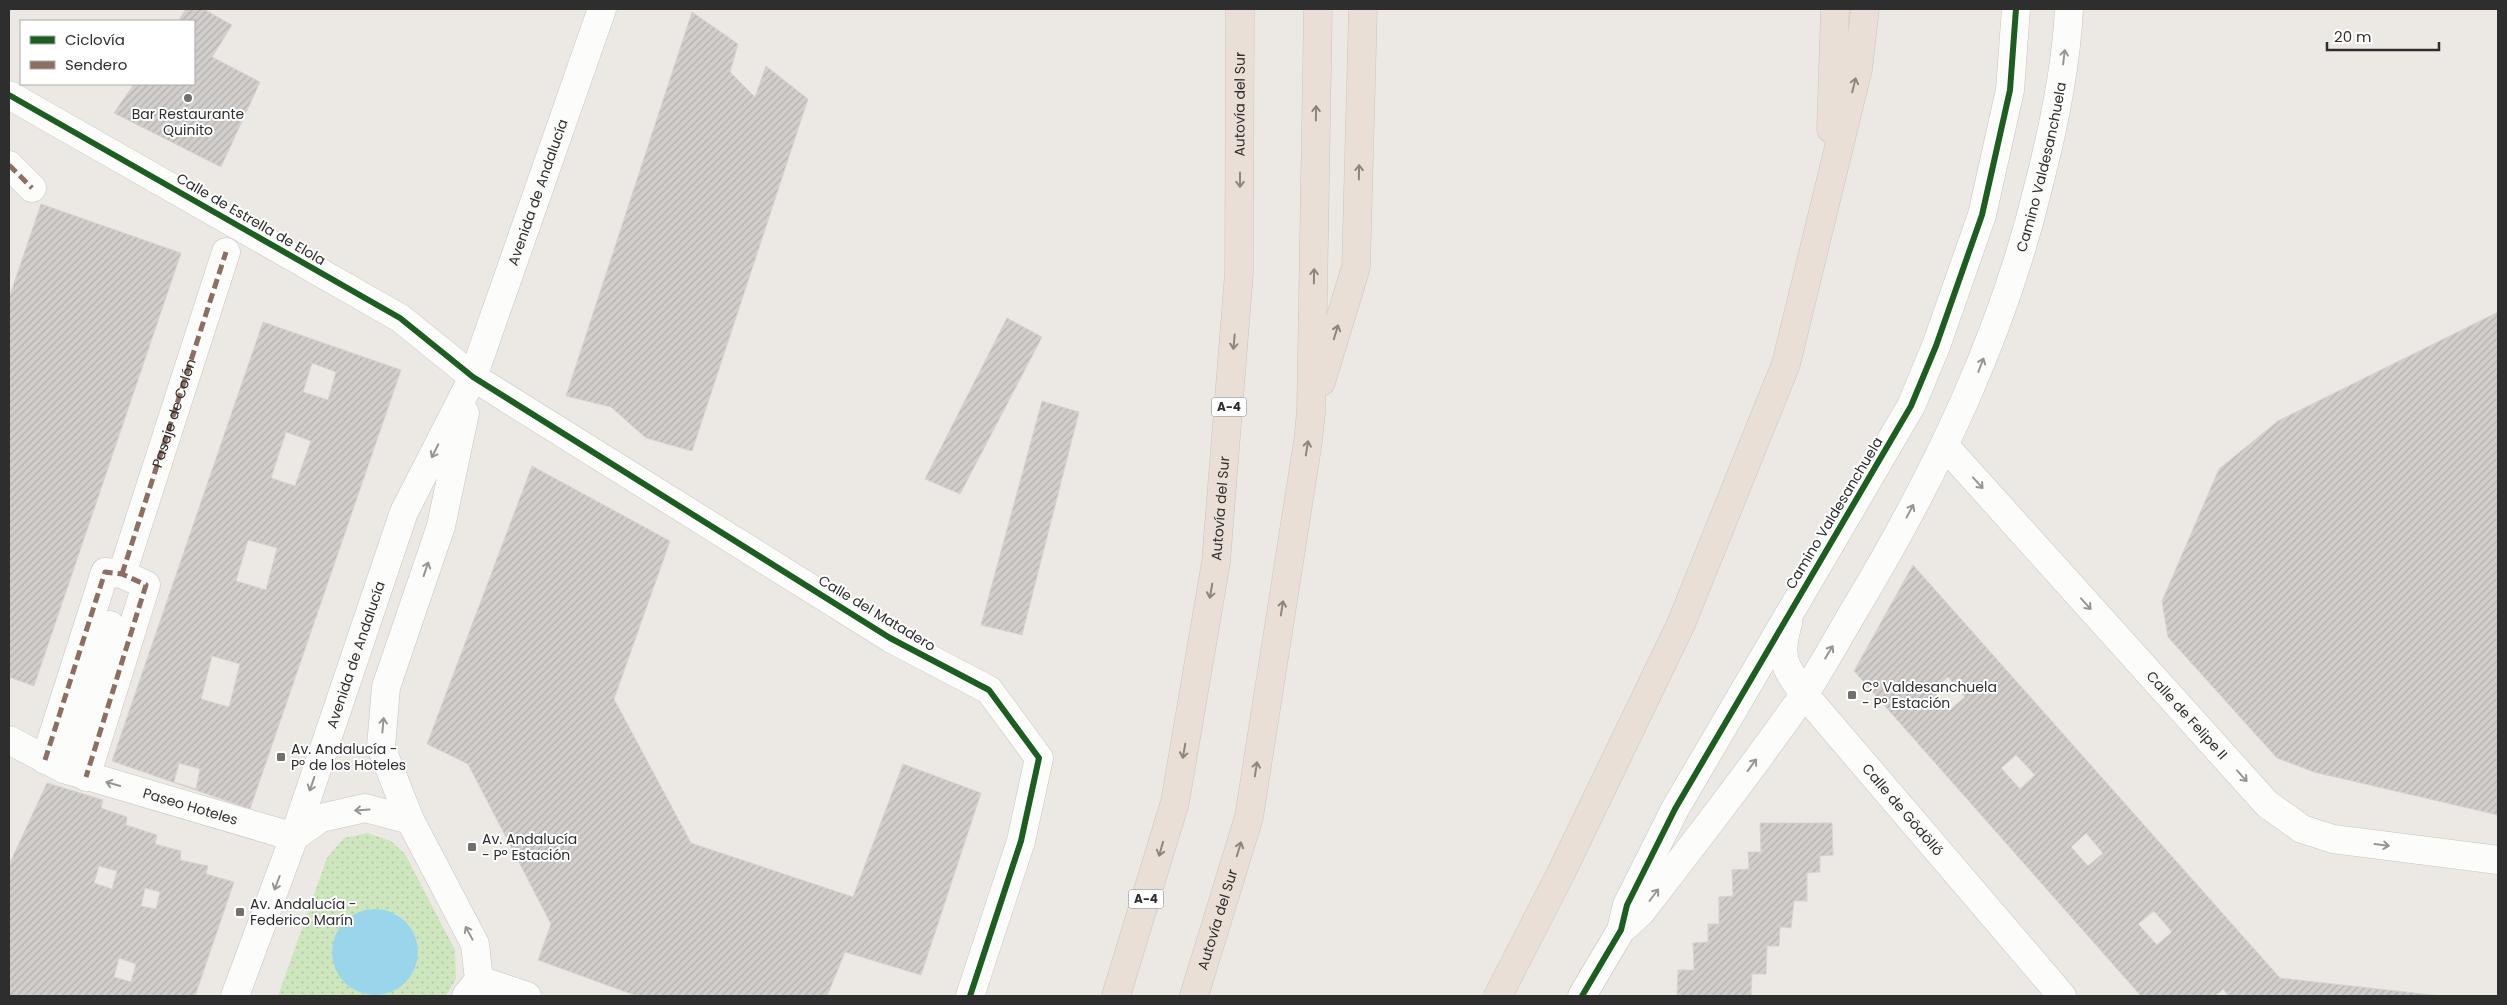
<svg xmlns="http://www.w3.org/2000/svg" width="2507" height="1005" viewBox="0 0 2507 1005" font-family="Poppins,sans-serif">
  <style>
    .grass { fill: url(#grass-dots); fill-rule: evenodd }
    .water { fill: #99d6ec }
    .building { fill: url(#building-hatch); stroke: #d7d4d0; fill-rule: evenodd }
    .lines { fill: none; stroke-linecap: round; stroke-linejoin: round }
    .minor-casing { stroke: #c5c4c5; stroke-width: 29 }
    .highway-casing { stroke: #c6c5c4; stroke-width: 29 }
    .minor { stroke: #fcfcfb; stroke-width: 28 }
    .highway { stroke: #eadfd6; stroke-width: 28 }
    .quiet { stroke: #8d6e63; stroke-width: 5; stroke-dasharray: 10 5; stroke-linecap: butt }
    .cycleway-casing { stroke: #fff; stroke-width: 9 }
    .cycleway { stroke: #1b5e20; stroke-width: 6 }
    .oneway { stroke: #959594 }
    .oneway2 { stroke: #8c8682 }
    .poi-dot { fill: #706f6e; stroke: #fff; stroke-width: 2 }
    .labels { text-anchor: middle; stroke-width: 4; stroke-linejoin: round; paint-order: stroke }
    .shield { fill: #fff; stroke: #6d6d6d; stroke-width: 1 }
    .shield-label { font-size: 12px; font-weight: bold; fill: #2e2e2e }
    .street-label { font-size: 14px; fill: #2e2e2e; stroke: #fff }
    .poi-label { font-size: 14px; fill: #2e2e2e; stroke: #fff; text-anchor: start }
  </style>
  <defs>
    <pattern id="grass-dots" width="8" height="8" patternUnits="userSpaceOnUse" patternTransform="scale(1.25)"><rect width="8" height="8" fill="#cee6be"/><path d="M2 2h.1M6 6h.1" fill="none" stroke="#b1c6a4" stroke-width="1.8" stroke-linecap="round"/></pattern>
    <pattern id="building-hatch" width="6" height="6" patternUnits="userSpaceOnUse" patternTransform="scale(1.25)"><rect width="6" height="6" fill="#d1cecb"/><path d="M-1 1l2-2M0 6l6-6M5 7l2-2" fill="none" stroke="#b4b1af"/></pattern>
  </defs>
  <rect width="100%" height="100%" fill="#ece8e4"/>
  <!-- grass -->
  <path class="grass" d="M367 833 391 841 405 854 455 950 456 979 446 996H278L327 858 344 838ZM397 914C418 931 423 950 412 975L332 947 336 934 344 922Z"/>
  <!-- water -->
  <path class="water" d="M332 952a43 43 0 1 1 86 0a43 43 0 1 1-86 0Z"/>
  <!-- building -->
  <path class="building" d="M186 9H203L232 25 212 57 260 82 221 167 114 113 134 84H194V21H178Z
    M692 12 738 44 730 72 755 97 766 66 808 99 692 451 646 438 611 407 566 396Z
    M41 204 181 253 34 686 9 677V298Z
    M2498 312V815L2314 772 2277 758 2168 637 2162 601 2219 469 2278 421Z
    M1007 318 1042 337 960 494 925 479Z
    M263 322 401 370 250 809 112 761ZM312 363 336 372 328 400 303 392ZM286 432 311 441 295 486 271 478ZM248 540 277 548 266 590 236 581ZM212 656 240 664 229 707 201 699ZM179 763 200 769 196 789 174 782Z
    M1042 401 1079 412 1022 635 981 625Z
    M532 466 670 541 614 699 691 843 853 897 903 764 981 793 921 975 845 952 827 996H637L538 960 551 924 468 764 427 744Z
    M1913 565 2280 978 2441 996H2229L2223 989 2215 996H2141L1854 671ZM1948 677 1965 697 1950 710 1933 690ZM2016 755 2035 775 2020 789 2001 768ZM2086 833 2103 853 2088 866 2071 847ZM2154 911 2172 932 2157 945 2138 924Z
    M47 783 103 800 101 808 127 817 126 825 157 835 155 844 181 851 180 860 208 866 206 874 234 882 195 996H9V865ZM99 866 117 871 112 889 94 883ZM145 888 160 892 156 909 141 906ZM119 958 136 964 131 982 114 977Z
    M1760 823H1832L1833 855 1820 856V872L1807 873V901H1794L1791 928 1780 927 1779 946H1767L1766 974H1752L1751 996H1677L1678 970H1694L1693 943 1708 942V924H1719V897L1733 896 1732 870 1749 869 1748 852H1761Z"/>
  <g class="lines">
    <!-- minor casing -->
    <g class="minor-casing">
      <g id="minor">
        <path d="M9 95 400 318 473 377 890 638 989 690 1039 758 1021 841 970 996"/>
        <path d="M9 165 32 188"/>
        <path d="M465 413 441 526 386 687 381 747 410 820 475 944 479 980 466 996"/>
        <path id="s1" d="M1945 446 2267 804 2302 829 2333 839 2498 860"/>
        <path d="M122 574 226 252"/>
        <path id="s2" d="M1788 623C1778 657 1784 666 1804 694L2062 996"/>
        <path id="s3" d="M9 740 64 769 294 837"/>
        <path d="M45 760 105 572 122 574 146 585 86 777"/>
        <path d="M64 769 110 625"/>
        <path d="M294 837 321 818 365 808 410 820"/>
        <path id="s4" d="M1626 926 1641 912C1696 841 1751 770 1803 696 1823 666 1840 634 1858 604 1937 472 2003 334 2039 184 2054 126 2066 69 2069 9"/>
        <path d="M479 980 527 996"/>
        <path id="s5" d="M235 996 294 837 404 512 473 377 602 9"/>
        <path d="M1582 996 1621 930 1627 905 1675 809 1911 406 1936 346 1982 215 2010 90 2016 9"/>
      </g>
    </g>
    <!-- highway casing -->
    <g class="highway-casing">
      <g id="highway">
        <path d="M1831 129 1835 9"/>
        <path d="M1321 382 1356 267 1363 9"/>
        <path id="s6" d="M1116 996 1175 802 1216 562 1239 273 1240 9"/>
        <path id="s7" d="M1194 996 1249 817 1308 441 1311 412 1318 9"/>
        <path d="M1498 996 1561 873 1681 624 1786 364 1858 69 1865 9"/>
      </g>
    </g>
    <!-- minor -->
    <use href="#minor" class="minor"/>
    <!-- highway -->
    <use href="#highway" class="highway"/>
    <!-- quiet -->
    <g class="quiet">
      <path d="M9 165 32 188"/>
      <path id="s8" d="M122 574 226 252"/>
      <path d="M45 760 105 572 122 574 146 585 86 777"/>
    </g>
    <!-- cycleway casing -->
    <g class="cycleway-casing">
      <path id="cycleway" d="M9 95 400 318 473 377 890 638 989 690 1039 758 1021 841 970 996
        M1582 996 1621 930 1627 905 1675 809 1911 406 1936 346 1982 215 2010 90 2016 9"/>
    </g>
    <!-- cycleway -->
    <use href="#cycleway" class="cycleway"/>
  </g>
  <!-- one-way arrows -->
  <defs><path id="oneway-shaft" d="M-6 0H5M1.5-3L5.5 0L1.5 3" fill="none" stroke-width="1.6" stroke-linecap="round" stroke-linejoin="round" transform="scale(1.25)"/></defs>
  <g class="oneway">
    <use href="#oneway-shaft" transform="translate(2064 57) rotate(-83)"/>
    <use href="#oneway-shaft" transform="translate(1981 365) rotate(-69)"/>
    <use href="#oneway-shaft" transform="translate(435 451) rotate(117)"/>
    <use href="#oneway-shaft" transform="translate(1978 483) rotate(48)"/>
    <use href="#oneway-shaft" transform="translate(1910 511) rotate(-62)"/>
    <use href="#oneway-shaft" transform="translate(426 569) rotate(-71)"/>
    <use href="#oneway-shaft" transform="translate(2086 604) rotate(48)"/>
    <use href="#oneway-shaft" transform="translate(1829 652) rotate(-59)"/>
    <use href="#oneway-shaft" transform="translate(383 725) rotate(-85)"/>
    <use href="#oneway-shaft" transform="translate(1752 765) rotate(-54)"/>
    <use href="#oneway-shaft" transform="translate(2242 776) rotate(48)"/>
    <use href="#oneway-shaft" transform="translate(113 784) rotate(-164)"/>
    <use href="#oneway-shaft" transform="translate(312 784) rotate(109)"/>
    <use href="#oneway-shaft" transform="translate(362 810) rotate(176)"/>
    <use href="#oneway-shaft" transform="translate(2382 845) rotate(7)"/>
    <use href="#oneway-shaft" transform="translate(277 883) rotate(111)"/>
    <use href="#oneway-shaft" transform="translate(1654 895) rotate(-53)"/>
    <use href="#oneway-shaft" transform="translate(469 933) rotate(-118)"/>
  </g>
  <g class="oneway2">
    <use href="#oneway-shaft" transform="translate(1854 85) rotate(-76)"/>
    <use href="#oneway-shaft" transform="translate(1316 113) rotate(-89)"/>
    <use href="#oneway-shaft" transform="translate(1359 172) rotate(-89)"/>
    <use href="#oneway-shaft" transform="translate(1240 180) rotate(90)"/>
    <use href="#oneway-shaft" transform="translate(1314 276) rotate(-89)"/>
    <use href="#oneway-shaft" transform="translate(1336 332) rotate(-73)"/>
    <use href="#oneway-shaft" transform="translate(1234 342) rotate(95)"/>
    <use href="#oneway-shaft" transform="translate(1307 448) rotate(-81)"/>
    <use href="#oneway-shaft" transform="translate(1211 591) rotate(100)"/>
    <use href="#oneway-shaft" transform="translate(1282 608) rotate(-81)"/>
    <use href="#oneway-shaft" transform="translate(1184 751) rotate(100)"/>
    <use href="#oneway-shaft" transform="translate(1256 769) rotate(-81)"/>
    <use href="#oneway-shaft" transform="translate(1161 849) rotate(106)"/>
    <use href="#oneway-shaft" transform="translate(1239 849) rotate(-73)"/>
  </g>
  <!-- markers -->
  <g class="poi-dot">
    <circle cx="188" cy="98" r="5"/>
    <rect x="1847" y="690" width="10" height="10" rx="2.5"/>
    <rect x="276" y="752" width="10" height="10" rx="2.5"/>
    <rect x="467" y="842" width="10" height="10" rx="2.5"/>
    <rect x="235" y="907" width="10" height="10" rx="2.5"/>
  </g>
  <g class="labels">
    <!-- shield labels -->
    <g class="shield">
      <rect x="1211.5" y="397.5" width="35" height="19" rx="4"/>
      <rect x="1128.5" y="889.5" width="35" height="19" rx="4"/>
    </g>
    <g class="shield-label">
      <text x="1229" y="411">A-4</text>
      <text x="1146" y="903">A-4</text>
    </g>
    <!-- street labels -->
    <g class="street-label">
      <text dy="5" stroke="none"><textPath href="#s6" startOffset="905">Autovía del Sur</textPath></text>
      <text dy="5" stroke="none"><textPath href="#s4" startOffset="874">Camino Valdesanchuela</textPath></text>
      <text dy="5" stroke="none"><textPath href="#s5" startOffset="860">Avenida de Andalucía</textPath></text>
      <text transform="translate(251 219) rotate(30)" y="5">Calle de Estrella de Elola</text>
      <text dy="5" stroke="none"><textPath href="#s8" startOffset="169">Pasaje de Colón</textPath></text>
      <text dy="5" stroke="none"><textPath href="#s6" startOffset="500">Autovía del Sur</textPath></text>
      <text transform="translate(1834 513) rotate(-59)" y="5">Camino Valdesanchuela</text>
      <text transform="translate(877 613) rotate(31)" y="5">Calle del Matadero</text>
      <text dy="5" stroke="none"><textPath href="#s5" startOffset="362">Avenida de Andalucía</textPath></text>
      <text dy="5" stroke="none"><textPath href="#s1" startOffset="362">Calle de Felipe II</textPath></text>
      <text dy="5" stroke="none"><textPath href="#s3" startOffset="194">Paseo Hoteles</textPath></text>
      <text dy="5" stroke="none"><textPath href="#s2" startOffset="229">Calle de Gödöllő</textPath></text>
      <text dy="5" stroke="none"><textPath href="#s7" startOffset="80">Autovía del Sur</textPath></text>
    </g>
    <!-- poi labels -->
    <g class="poi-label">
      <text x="188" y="119" text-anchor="middle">Bar Restaurante<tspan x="188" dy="16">Quinito</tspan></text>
      <text x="1862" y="692">Cº Valdesanchuela<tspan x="1862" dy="16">- Pº Estación</tspan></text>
      <text x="291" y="754">Av. Andalucía -<tspan x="291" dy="16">Pº de los Hoteles</tspan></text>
      <text x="482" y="844">Av. Andalucía<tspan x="482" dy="16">- Pº Estación</tspan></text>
      <text x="250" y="909">Av. Andalucía -<tspan x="250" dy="16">Federico Marín</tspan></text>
    </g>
  </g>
  <!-- border -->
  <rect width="2507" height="1005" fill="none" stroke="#2e2e2e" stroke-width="20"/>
  <!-- legend -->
  <rect x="20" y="20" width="175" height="65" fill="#ffffff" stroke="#ababab"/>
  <rect x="30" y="36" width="25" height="8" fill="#1b5e20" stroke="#ababab"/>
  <text x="65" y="45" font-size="15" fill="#2e2e2e">Ciclovía</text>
  <rect x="30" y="61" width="25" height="8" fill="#8d6e63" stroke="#ababab"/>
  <text x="65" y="70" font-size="15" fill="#2e2e2e">Sendero</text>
  <!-- scale -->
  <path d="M2327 42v8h112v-8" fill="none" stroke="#2e2e2e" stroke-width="2.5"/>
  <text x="2334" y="42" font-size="15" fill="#2e2e2e" stroke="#ffffff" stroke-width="4" paint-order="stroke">20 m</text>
</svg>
